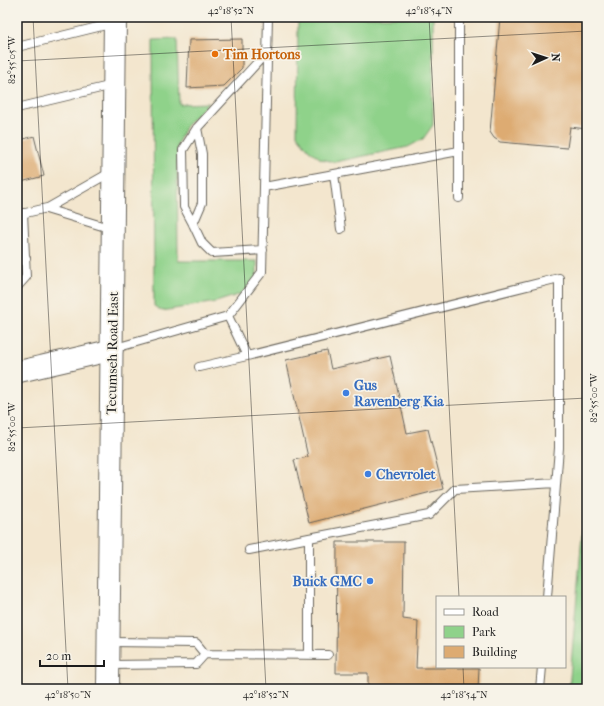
<svg xmlns="http://www.w3.org/2000/svg" width="604" height="706" viewBox="0 0 604 706" font-family="'IM FELL French Canon',serif">
  <style>
    .green { fill: #8fd28a; stroke: #567753 }
    .building { fill: #ddab72 }
    .lines { fill: none; stroke-linecap: round; stroke-linejoin: round }
    .service-casing { stroke: #67635a; stroke-width: 10 }
    .tertiary-casing { stroke: #67635a; stroke-width: 23 }
    .secondary-casing { stroke: #67635a; stroke-width: 24 }
    .service { stroke: #fff; stroke-width: 8 }
    .tertiary { stroke: #fff; stroke-width: 21 }
    .secondary { stroke: #fff; stroke-width: 22 }
    .ticks { fill: none; stroke: #1c1c1c; stroke-width: 1; stroke-opacity: 0.45 }
    .food-dot { fill: #e8710a; stroke: #f7f3e8; stroke-width: 1.5 }
    .shop-dot { fill: #3f7fe0; stroke: #f7f3e8; stroke-width: 1.5 }
    .labels { text-anchor: middle; stroke-width: 3.5; stroke-linejoin: round; paint-order: stroke }
    .food-label { font-size: 14px; font-weight: bold; fill: #c56008; stroke: #f7f3e8; text-anchor: start }
    .street-label { font-size: 14px; fill: #1c1c1c; stroke: #f7f3e8 }
    .shop-label { font-size: 14px; font-weight: bold; fill: #366cbe; stroke: #f7f3e8; text-anchor: start }
    .neatline { fill: none; stroke: #1c1c1c; stroke-width: 1.5 }
    .ticks-label { font-size: 10px; text-anchor: middle; fill: #1c1c1c }
  </style>
  <rect width="100%" height="100%" fill="#f7f3e8"/>
  <filter id="ink" filterUnits="userSpaceOnUse"><feTurbulence type="fractalNoise" baseFrequency=".025" numOctaves="2"/><feDisplacementMap in="SourceGraphic" scale="8" xChannelSelector="R" yChannelSelector="G"/><feConvolveMatrix kernelMatrix="1 2 1 2 8 2 1 2 1" color-interpolation-filters="sRGB"/></filter>
  <filter id="wash" filterUnits="userSpaceOnUse"><feTurbulence type="fractalNoise" baseFrequency=".012" numOctaves="4" result="noise"/><feDisplacementMap in="SourceGraphic" scale="16" xChannelSelector="R" yChannelSelector="G"/><feGaussianBlur stdDeviation="0.9" result="paint"/><feColorMatrix in="noise" values="0 0 0 0 0 0 0 0 0 0 0 0 0 0 0 0 0 1.4 0 .05"/><feComposite in="paint" operator="in"/></filter>
  <g filter="url(#wash)">
    <rect width="100%" height="100%" fill="#f3e6ce"/>
    <!-- green -->
    <path class="green" d="M298 17H433V125L423 139 408 147 335 162 321 159 309 150 297 135Z
      M177 39 179 104 208 103 185 127 177 145 178 261H257V278L241 294 216 302 162 311 154 306 153 40Z
      M587 477V643L583 689H569Z"/>
    <g id="blocks">
      <!-- building -->
      <path class="building" d="M500 17H587V129L570 127 567 148 500 142 494 138 490 132Z
        M242 39V68L224 86 187 88 189 40Z
        M34 136 44 176 17 183V141Z
        M327 351 331 369 390 356 407 433 428 429 443 489 309 523 294 460 308 457 286 360Z
        M337 542H404L403 619 418 621 416 668H479L478 689H368V673H336Z"/>
    </g>
  </g>
  <g filter="url(#ink)">
    <use href="#blocks" fill-opacity="0" stroke="#67635a" stroke-width="1"/>
    <g class="lines">
      <!-- service casing -->
      <g class="service-casing">
        <path id="service" d="M17 47 114 23
          M17 108 113 85
          M459 151V198
          M111 172 46 209 112 229
          M334 174 341 229
          M264 187 459 151V17
          M17 215 47 208
          M193 224 202 203V154L197 128
          M263 250 212 253 202 243 193 224 184 207 183 150 197 128 267 52
          M17 260 26 258
          M17 287 26 277 23 213
          M228 316 247 356 559 278V448L547 597
          M112 349 228 316 262 272 268 17
          M199 367 247 356
          M249 550 309 538
          M205 654 328 655
          M309 655V538L429 515 455 489 556 483
          M109 665 196 664 205 654 196 643 110 642
          M540 689 542 667"/>
      </g>
      <!-- tertiary casing -->
      <g class="tertiary-casing">
        <path id="tertiary" d="M17 372 112 350"/>
      </g>
      <!-- secondary casing -->
      <g class="secondary-casing">
        <path id="secondary" d="M108 689 115 17"/>
      </g>
      <!-- service -->
      <use href="#service" class="service"/>
      <!-- tertiary -->
      <use href="#tertiary" class="tertiary"/>
      <!-- secondary -->
      <use href="#secondary" class="secondary"/>
    </g>
  </g>
  <!-- ticks -->
  <path class="ticks" d="M33 17 68 689M231 17 266 689M429 17 459 597M17 61 587 31M17 428 587 398M463 667 464 689"/>
  <!-- markers -->
  <circle class="food-dot" cx="215" cy="54" r="4"/>
  <g class="shop-dot">
    <circle cx="346" cy="393" r="4"/>
    <circle cx="368" cy="474" r="4"/>
    <circle cx="370" cy="581" r="4"/>
  </g>
  <g class="labels">
    <!-- food labels -->
    <g class="food-label">
      <text x="223" y="59">Tim Hortons</text>
    </g>
    <!-- street labels -->
    <g class="street-label">
      <text transform="translate(112 353) rotate(-89)" y="5">Tecumseh Road East</text>
    </g>
    <!-- shop labels -->
    <g class="shop-label">
      <text x="354" y="390">Gus<tspan x="354" dy="16">Ravenberg Kia</tspan></text>
      <text x="376" y="479">Chevrolet</text>
      <text x="362" y="586" text-anchor="end">Buick GMC</text>
    </g>
  </g>
  <!-- margin -->
  <rect width="604" height="706" fill="none" stroke="#f7f3e8" stroke-width="44"/>
  <!-- legend -->
  <rect x="436" y="596" width="130" height="72" fill="#f7f3e8" stroke="#9f9d96"/>
  <rect x="444" y="609" width="20" height="6" fill="#ffffff" stroke="#9f9d96"/>
  <text x="472" y="616" font-size="12" fill="#1c1c1c">Road</text>
  <rect x="444" y="626" width="20" height="12" fill="#8fd28a" stroke="#9f9d96"/>
  <text x="472" y="636" font-size="12" fill="#1c1c1c">Park</text>
  <rect x="444" y="646" width="20" height="12" fill="#ddab72" stroke="#9f9d96"/>
  <text x="472" y="656" font-size="12" fill="#1c1c1c">Building</text>
  <!-- north arrow -->
  <g transform="translate(546 58) rotate(87)" stroke="#f7f3e8" stroke-width="3" paint-order="stroke">
  <path d="M0-3L7 15L0 10L-7 15Z" fill="#1c1c1c"/>
  <text y="-6" font-size="11" font-weight="bold" text-anchor="middle" fill="#1c1c1c">N</text>
  </g>
  <!-- scale -->
  <path d="M40 660v6h64v-6" fill="none" stroke="#1c1c1c" stroke-width="2"/>
  <text x="46" y="660" font-size="12" fill="#1c1c1c" stroke="#f7f3e8" stroke-width="3" paint-order="stroke">20 m</text>
  <rect x="22" y="22" width="560" height="662" class="neatline"/>
  <g class="ticks-label">
    <text x="231" y="14">42°18'52"N</text>
    <text x="429" y="14">42°18'54"N</text>
    <text transform="translate(11 60) rotate(-90)" y="4">82°55'05"W</text>
    <text transform="translate(593 398) rotate(-90)" y="4">82°55'00"W</text>
    <text transform="translate(11 427) rotate(-90)" y="4">82°55'00"W</text>
    <text x="68" y="698">42°18'50"N</text>
    <text x="266" y="698">42°18'52"N</text>
    <text x="464" y="698">42°18'54"N</text>
  </g>
</svg>
